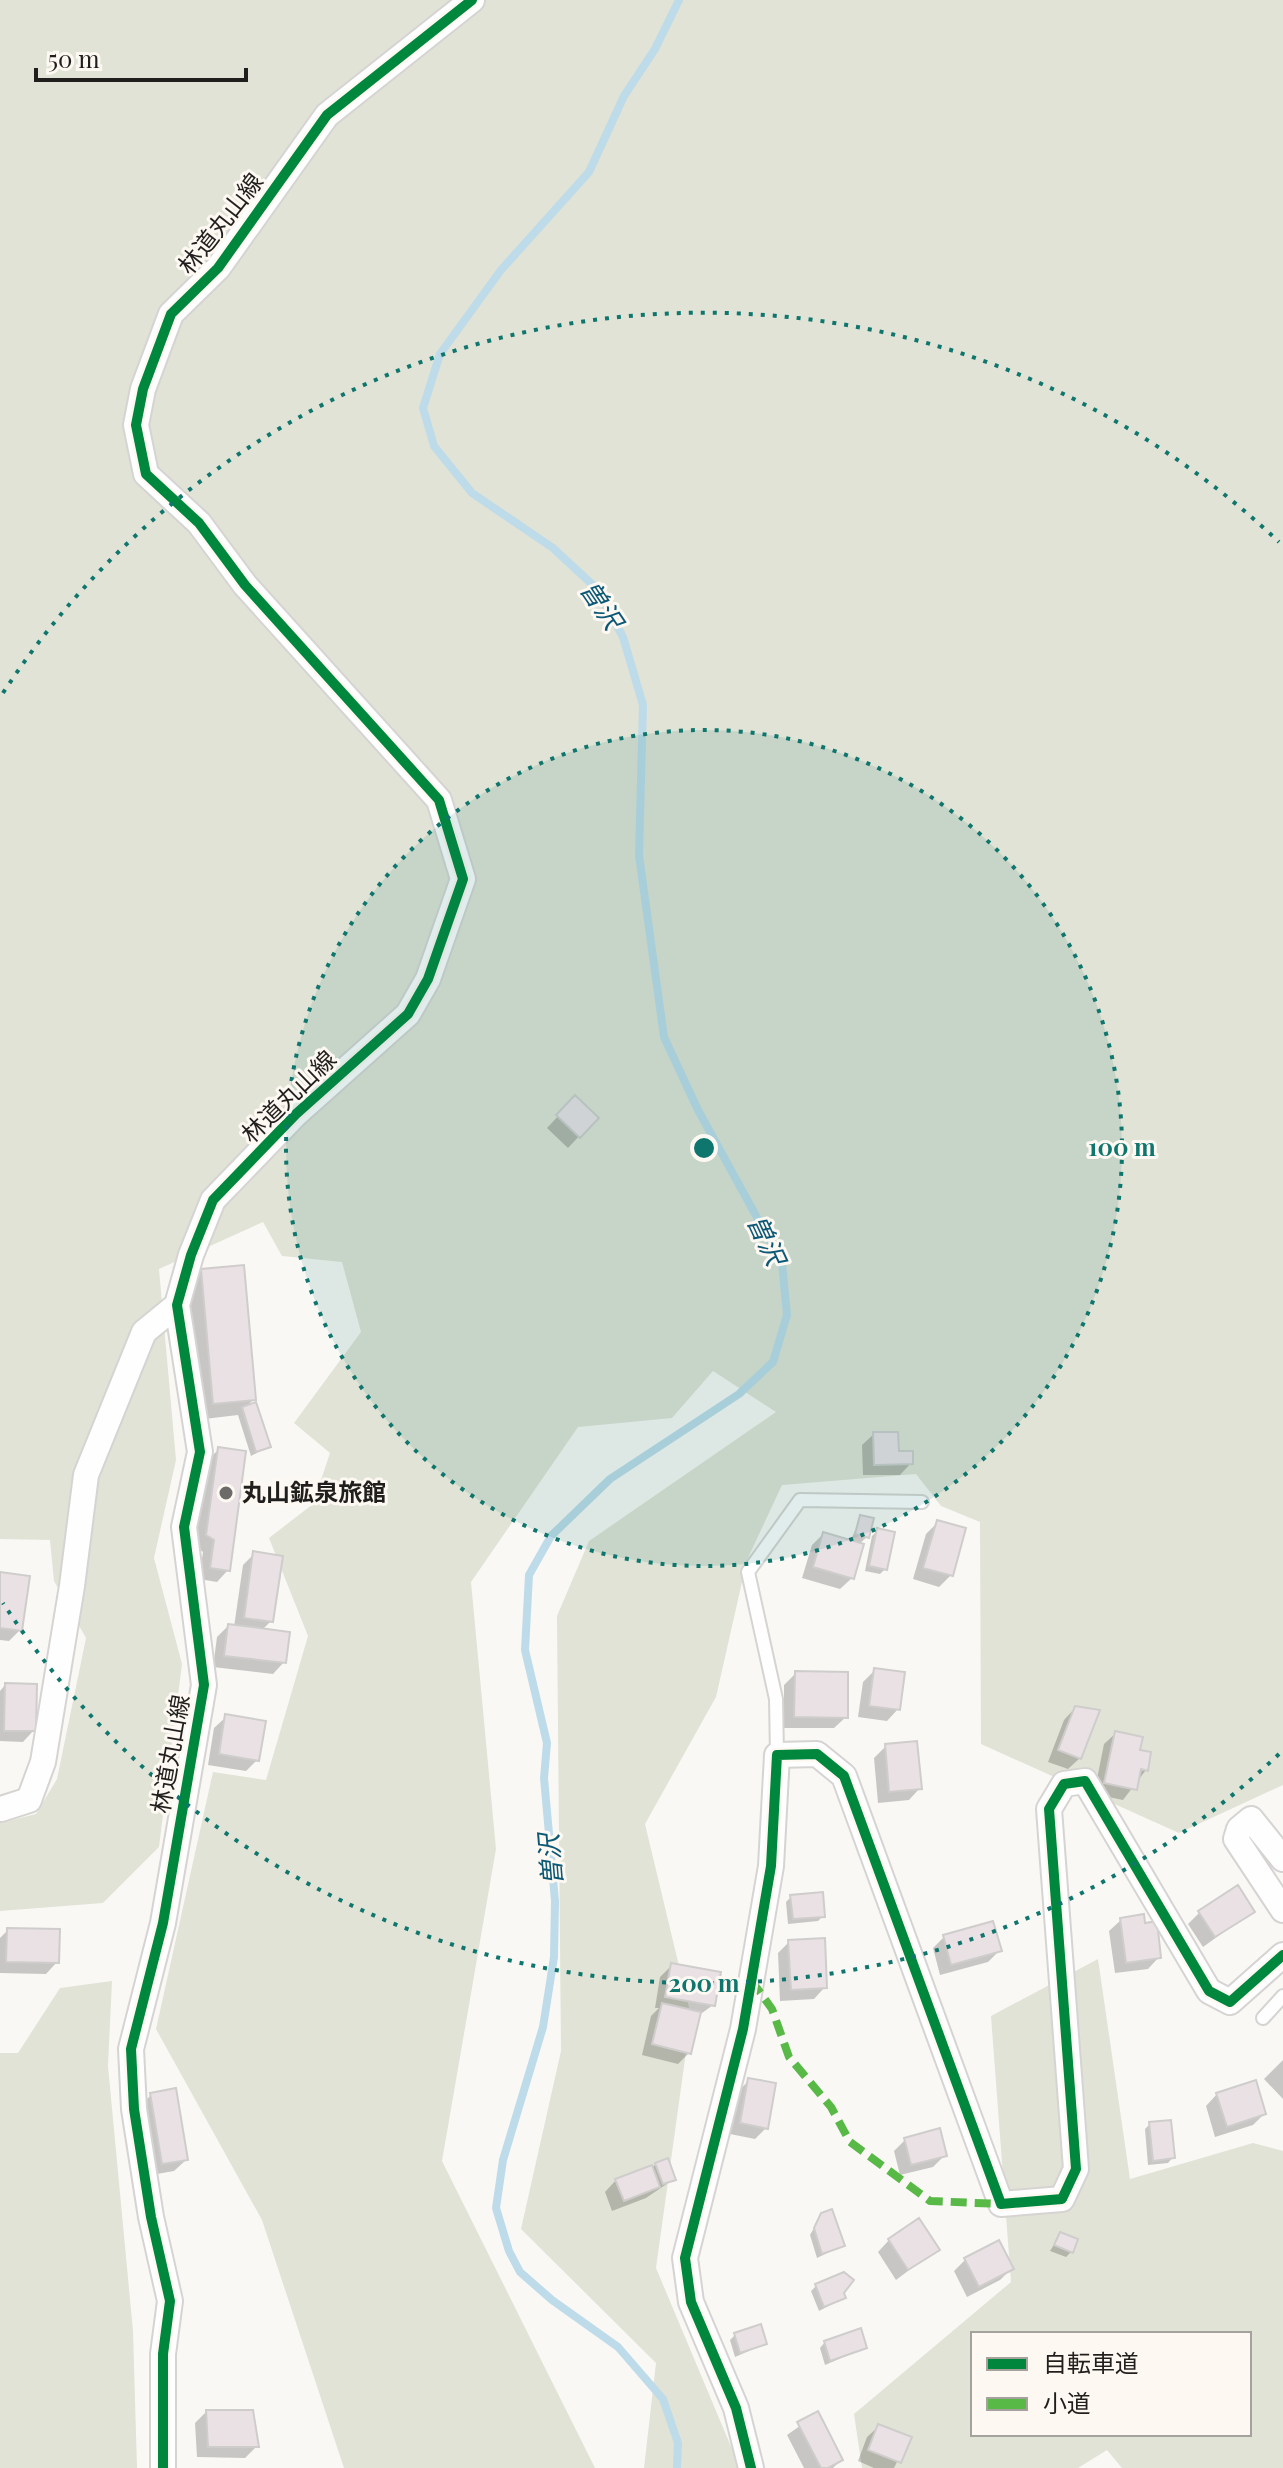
<svg xmlns="http://www.w3.org/2000/svg" width="1283" height="2468" viewBox="0 0 1283 2468" font-family="'Playfair Display','Noto Sans JP',serif">
  <style>
    .green { fill: #e0e3d5; fill-rule: evenodd }
    .shadow { fill: #0003 }
    .lines { fill: none; stroke-linecap: round; stroke-linejoin: round }
    .stream { stroke: #bedbea; stroke-width: 8 }
    .building { fill: #eae1e5; stroke: #cfcdcc; stroke-width: 2 }
    .lane-casing { stroke: #d6d4d2; stroke-width: 16 }
    .street-casing { stroke: #d6d4d2; stroke-width: 28 }
    .lane { stroke: #fefefe; stroke-width: 12 }
    .street { stroke: #fefefe; stroke-width: 24 }
    .quiet { stroke: #58b947; stroke-width: 8; stroke-dasharray: 16 8; stroke-linecap: butt }
    .cycleway-casing { stroke: #fdf8f2; stroke-width: 15 }
    .cycleway { stroke: #00873e; stroke-width: 10 }
    .ring { fill: none; stroke: #0f766e; stroke-width: 4; stroke-dasharray: 4 8 }
    .poi-dot { fill: #6d6b69; stroke: #fdf8f2; stroke-width: 3 }
    .labels { text-anchor: middle; stroke-width: 6; stroke-linejoin: round; paint-order: stroke }
    .street-label { font-size: 24px; fill: #211f1d; stroke: #fdf8f2 }
    .poi-label { font-size: 24px; font-weight: bold; fill: #211f1d; stroke: #fdf8f2; text-anchor: start }
    .water-label { font-size: 26px; font-style: italic; fill: #0c5877; stroke: #fdf8f2 }
    .centre { fill: #0f766e; stroke: #fdf8f2; stroke-width: 4 }
    .ring-label { font-size: 24px; text-anchor: middle; font-weight: bold; fill: #0f766e; stroke: #fdf8f2; stroke-width: 6; stroke-linejoin: round; paint-order: stroke }
  </style>
  <rect width="100%" height="100%" fill="#faf8f5"/>
  <!-- green -->
  <path class="green" d="M0 0H1283V1785L1179 1833 981 1744 980 1522 941 1506 916 1474 782 1485 747 1560 716 1697 645 1824 691 2016 656 2268 740 2468H644L656 2363 521 2229 561 2051 557 1616 589 1541 776 1412 713 1371 672 1418 578 1427 471 1582 496 1849 442 2161 595 2468H344L262 2220 156 2029 213 1772 266 1780 308 1636 269 1538 313 1504 330 1453 294 1423 361 1332 342 1262 282 1256 263 1222 159 1269 176 1460 154 1558 182 1664 159 1847 103 1903 0 1911V1823L36 1814 57 1779 86 1638 54 1581 50 1540 0 1539Z
    M1098 1959 1130 2179 1253 2143 1283 2151V2468H1122L1107 2450 1078 2468H862L854 2414 1011 2282 991 2016ZM973 2334H1249V2434H973Z
    M112 1981 108 2066 133 2331 137 2468H0V2053H18L60 1988Z"/>
  <!-- shadow -->
  <path class="shadow" d="M575 1098 596 1118 568 1148 547 1128Z
    M201 1271 254 1399 245 1408 268 1447 251 1456 238 1415 196 1420 184 1289Z
    M874 1434 911 1463 900 1475H863L862 1445Z
    M219 1449 228 1570 217 1582 199 1579 203 1552 195 1546 207 1461Z
    M861 1517 867 1537 859 1544 852 1578 840 1589 802 1578 812 1545 823 1534 850 1542Z
    M937 1523 964 1530 951 1575 939 1587 913 1579 926 1534Z
    M878 1530 885 1569 880 1574 865 1571 872 1536Z
    M254 1554 271 1621 262 1630 284 1662 273 1674 213 1667 217 1637 228 1626 234 1627 243 1565Z
    M0 1574 20 1630 9 1641 0 1640Z
    M875 1670 898 1709 887 1721 858 1717 863 1682Z
    M796 1673 846 1717 834 1728H784V1685Z
    M5 1685 34 1730 23 1742 0 1741V1691Z
    M1075 1708 1080 1758 1068 1769 1048 1762 1064 1720Z
    M226 1717 257 1760 246 1771 208 1765 214 1728Z
    M1116 1733 1138 1752 1146 1770 1123 1800 1094 1794 1104 1744Z
    M886 1746 920 1788 909 1800 878 1803 874 1758Z
    M791 1897 823 1916 818 1921 788 1924 786 1902Z
    M1253 1911 1203 1947 1188 1924 1200 1912Z
    M1121 1920 1159 1957 1148 1969 1115 1973 1109 1931Z
    M8 1930 57 1962 46 1974 0 1973V1938Z
    M944 1937 1000 1950 988 1962 940 1975 933 1948Z
    M789 1942 825 1987 814 1999 780 2001 778 1953Z
    M672 1965 713 2005 698 2016 689 2053 678 2064 642 2055 651 2016 659 2008H655L660 1977Z
    M1283 2060V2099L1264 2079Z
    M749 2080 766 2128 755 2139 730 2134 738 2092Z
    M1217 2094 1264 2114 1253 2125 1215 2137 1206 2106Z
    M151 2095 186 2160 174 2171 151 2175 140 2106Z
    M1150 2124 1173 2157 1168 2163 1148 2165 1145 2129Z
    M905 2140 945 2155 933 2167 900 2175 894 2151Z
    M656 2165 674 2179 646 2198 612 2211 605 2192 616 2180Z
    M822 2214 842 2246 817 2258 810 2235Z
    M1060 2235 1071 2252 1066 2257 1050 2251Z
    M889 2240 937 2249 896 2280 878 2252Z
    M965 2260 1011 2269 1000 2280 967 2297 954 2271Z
    M816 2286 844 2298 819 2311 811 2291Z
    M735 2335 765 2344 735 2357 730 2340Z
    M825 2342 865 2348 825 2365 820 2348Z
    M206 2412 257 2446 245 2458 197 2457 195 2423Z
    M817 2414 841 2460 833 2468H804L787 2435Z
    M879 2426 909 2438 894 2468H874L858 2461 867 2437Z"/>
  <g class="lines">
    <!-- stream -->
    <path class="stream" d="M677 2468 678 2443 663 2399 618 2347 552 2300 520 2272 509 2251 496 2208 503 2160 543 2027 554 1957 555 1901 544 1778 547 1743 525 1650 529 1575 551 1536 610 1479 739 1394 773 1362 787 1315 782 1263 698 1110 664 1037 639 855 643 705 623 637 596 588 553 548 472 493 434 446 423 408 440 354 501 270 589 172 624 96 655 49 679 0"/>
  </g>
  <!-- building -->
  <path class="building" d="M575 1095 599 1118 580 1138 556 1115Z
    M244 1265 256 1400 213 1404 201 1269Z
    M256 1402 271 1447 256 1452 242 1407Z
    M873 1432H898L899 1451H913V1464L874 1465Z
    M218 1447 246 1451 230 1571 210 1568 214 1540 206 1535Z
    M860 1515 874 1518 869 1538 855 1534Z
    M937 1520 966 1528 953 1576 923 1568Z
    M877 1528 895 1532 887 1570 869 1566Z
    M823 1532 864 1544 854 1579 813 1567Z
    M253 1551 283 1556 273 1622 244 1618Z
    M0 1572 30 1576 22 1631 0 1628Z
    M228 1624 290 1632 286 1663 224 1656Z
    M874 1668 905 1672 900 1710 869 1706Z
    M795 1671 848 1672V1718L794 1717Z
    M5 1683 37 1684 36 1731H4Z
    M1075 1706 1100 1710 1081 1759 1058 1750Z
    M225 1714 266 1721 259 1761 219 1754Z
    M1115 1731 1143 1737 1140 1750 1151 1752 1148 1771 1141 1769 1137 1790 1104 1783Z
    M917 1741 922 1789 889 1792 885 1744Z
    M1238 1885 1255 1912 1215 1937 1198 1911Z
    M823 1892 825 1917 793 1919 790 1895Z
    M1144 1914 1145 1923 1157 1921 1161 1958 1126 1963 1120 1918Z
    M993 1921 1002 1951 951 1965 943 1935Z
    M7 1928 60 1929 59 1963 6 1962Z
    M825 1938 827 1988 791 1990 788 1940Z
    M671 1963 721 1972 715 2006 665 1997Z
    M662 2003 701 2012 691 2054 652 2044Z
    M748 2078 776 2083 768 2129 740 2123Z
    M1256 2080 1266 2114 1227 2127 1216 2093Z
    M176 2088 188 2160 162 2164 150 2093Z
    M1171 2120 1175 2158 1153 2161 1149 2122Z
    M940 2128 947 2156 911 2165 904 2138Z
    M668 2158 676 2180 663 2184 655 2163Z
    M652 2165 660 2187 624 2201 615 2179Z
    M832 2209 845 2246 822 2254 814 2228 821 2213Z
    M919 2218 940 2250 908 2270 888 2239Z
    M1060 2232 1078 2239 1073 2253 1054 2245Z
    M999 2240 1014 2269 979 2287 964 2258Z
    M844 2272 854 2280 844 2293 846 2298 824 2307 815 2284Z
    M761 2324 767 2344 740 2353 734 2333Z
    M861 2328 867 2348 830 2361 824 2341Z
    M206 2410H253L259 2447H208Z
    M818 2411 843 2460 828 2468H821L797 2422Z
    M878 2424 912 2437 901 2463 868 2450Z"/>
  <g class="lines">
    <!-- lane casing -->
    <g class="lane-casing">
      <path id="lane" d="M777 1755 776 1699 748 1572 800 1500 922 1502
        M1263 2018 1283 1996"/>
    </g>
    <!-- street casing -->
    <g class="street-casing">
      <path id="street" d="M1 1809 29 1800 43 1762 72 1586 86 1475 144 1332 177 1305
        M1283 1859 1251 1819 1239 1829 1236 1839 1283 1910
        M163 2468V2354L170 2301 151 2217 134 2109 131 2049 163 1923 204 1685 184 1527 200 1452 177 1305 191 1255 213 1200 296 1114 408 1014 428 979 463 879 439 800 245 585 199 523 146 474 136 425 143 389 171 314 218 268 327 115 472 0
        M751 2468 736 2408 691 2302 685 2258 743 2029 771 1866 777 1755 817 1754 844 1776 1001 2204 1062 2199 1076 2169 1049 1809 1064 1784 1085 1781 1209 1991 1230 2002 1283 1955"/>
    </g>
    <!-- lane -->
    <use href="#lane" class="lane"/>
    <!-- street -->
    <use href="#street" class="street"/>
    <!-- quiet -->
    <path class="quiet" d="M751 1980 772 2009 789 2057 831 2107 850 2142 930 2201 1001 2204"/>
    <!-- cycleway casing -->
    <g class="cycleway-casing">
      <path id="cycleway" d="M163 2468V2354L170 2301 151 2217 134 2109 131 2049 163 1923 204 1685 184 1527 200 1452 177 1305 191 1255 213 1200 296 1114 408 1014 428 979 463 879 439 800 245 585 199 523 146 474 136 425 143 389 171 314 218 268 327 115 472 0
        M751 2468 736 2408 691 2302 685 2258 743 2029 771 1866 777 1755 817 1754 844 1776 1001 2204 1062 2199 1076 2169 1049 1809 1064 1784 1085 1781 1209 1991 1230 2002 1283 1955"/>
    </g>
    <!-- cycleway -->
    <use href="#cycleway" class="cycleway"/>
  </g>
  <!-- distance rings -->
  <circle cx="704" cy="1148" r="418" fill="#0f766e" fill-opacity=".12"/>
  <g class="ring">
    <circle cx="704" cy="1148" r="418"/>
    <path d="M1279 1754A836 836 0 0 1 3 1603M3 693A836 836 0 0 1 1279 542"/>
  </g>
  <!-- markers -->
  <circle class="poi-dot" cx="226" cy="1493" r="8"/>
  <g class="labels">
    <!-- street labels -->
    <g class="street-label">
      <text transform="translate(221 224) rotate(-52)" y="8">林道丸山線</text>
      <text transform="translate(289 1097) rotate(-44)" y="8">林道丸山線</text>
      <text transform="translate(171 1754) rotate(-80)" y="8">林道丸山線</text>
    </g>
    <!-- poi labels -->
    <g class="poi-label">
      <text x="242" y="1501">丸山鉱泉旅館</text>
    </g>
    <!-- water labels -->
    <g class="water-label">
      <text transform="translate(601 605) rotate(56)" y="9">曽沢</text>
      <text transform="translate(766 1240) rotate(65)" y="9">曽沢</text>
      <text transform="translate(551 1860) rotate(-95)" y="9">曽沢</text>
    </g>
  </g>
  <circle cx="704" cy="1148" r="12" class="centre"/>
  <g class="ring-label">
    <text x="1122" y="1156">100 m</text>
    <text x="704" y="1992">200 m</text>
  </g>
  <!-- legend -->
  <rect x="971" y="2332" width="280" height="104" fill="#fdf8f2" stroke="#a5a19d" stroke-width="2"/>
  <rect x="987" y="2358" width="40" height="12" fill="#00873e" stroke="#a5a19d" stroke-width="2"/>
  <text x="1043" y="2372" font-size="24" fill="#211f1d">自転車道</text>
  <rect x="987" y="2398" width="40" height="12" fill="#58b947" stroke="#a5a19d" stroke-width="2"/>
  <text x="1043" y="2412" font-size="24" fill="#211f1d">小道</text>
  <!-- scale -->
  <path d="M36 68v12h210v-12" fill="none" stroke="#211f1d" stroke-width="4"/>
  <text x="48" y="68" font-size="24" fill="#211f1d" stroke="#fdf8f2" stroke-width="6" paint-order="stroke">50 m</text>
</svg>
